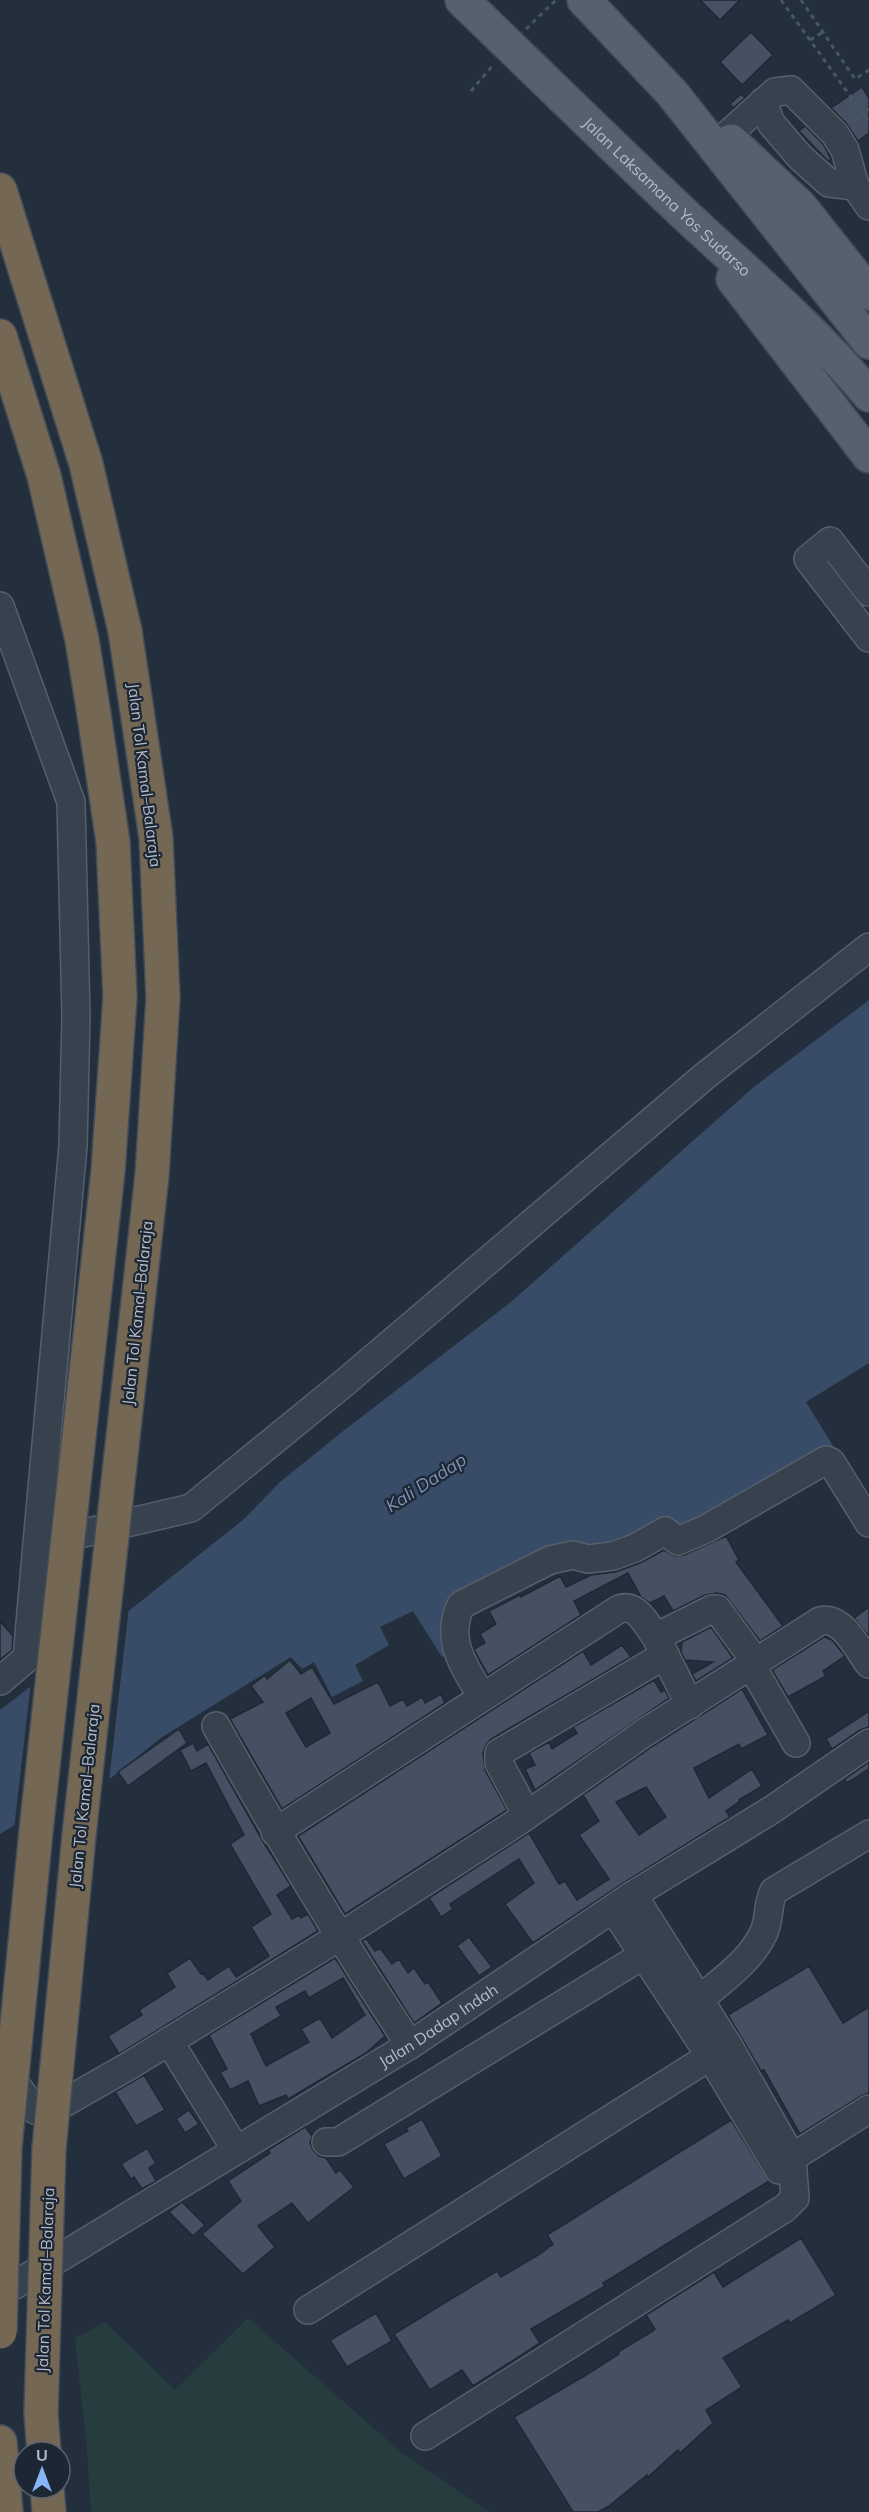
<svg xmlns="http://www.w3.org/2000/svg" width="869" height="2512" viewBox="0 0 869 2512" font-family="Mulish,sans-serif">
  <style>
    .green { fill: #263c3f }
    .water { fill: #394c67 }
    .pier { fill: #242f3e }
    .building { fill: #455162; stroke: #1f2835; stroke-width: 1.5; fill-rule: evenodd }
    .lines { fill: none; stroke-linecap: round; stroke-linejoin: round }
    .minor-casing { stroke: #565f6c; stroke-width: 30 }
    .major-casing { stroke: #414a57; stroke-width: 36 }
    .highway-casing { stroke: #434c59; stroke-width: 36 }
    .path { stroke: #44595c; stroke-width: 3; stroke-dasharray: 4.5 4.5; stroke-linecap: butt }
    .minor { stroke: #38414e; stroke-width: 27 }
    .major { stroke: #56606e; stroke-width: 33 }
    .highway { stroke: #746855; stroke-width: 33 }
    .highway-bridge-casing { stroke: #434c59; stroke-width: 36; stroke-linecap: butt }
    .highway-bridge { stroke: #746855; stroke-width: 33 }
    .labels { text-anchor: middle; stroke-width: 4.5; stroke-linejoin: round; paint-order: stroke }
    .street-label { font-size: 16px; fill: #b4bcc9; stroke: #1d2633 }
    .water-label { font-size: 18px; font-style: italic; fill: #7c92b1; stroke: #1d2633 }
  </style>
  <rect width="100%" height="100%" fill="#242f3e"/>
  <!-- green -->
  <path class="green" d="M248 2318 402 2453 489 2512H91L87 2450 75 2338 105 2322 175 2390Z"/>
  <!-- water -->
  <path class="water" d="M869 1000V1363L806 1402 835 1449 726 1511 458 1599 453 1652 442 1657 413 1611 380 1627 389 1645 355 1665 363 1681 332 1697 314 1662 302 1669 291 1657 162 1737 111 1778H75L38 1799 33 1814 0 1834V1710L135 1606 244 1519 280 1482 342 1432 511 1302 755 1086Z"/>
  <!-- pier -->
  <path class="pier" d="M129 1607 109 1781H76L40 1801 35 1816 14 1829 31 1682Z"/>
  <!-- building -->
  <path class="building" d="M700 0H740L720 20Z
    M751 32 773 55 742 85 720 62Z
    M862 87 869 98V133L858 141 846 123 831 108Z
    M741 94 745 98 733 108 730 104Z
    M805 126 823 144 831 159 828 161 799 131Z
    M726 1536 739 1560 736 1562 783 1626 760 1641 725 1595 717 1593 705 1595 673 1611 664 1596 650 1603 641 1597 628 1573 574 1601 581 1615 488 1675 478 1657 474 1649 485 1643 480 1634 496 1624 489 1611 520 1595 521 1597 560 1576 566 1587 591 1575 615 1572 640 1563 664 1550 675 1556 684 1555Z
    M869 1607V1636L854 1618Z
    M0 1621 13 1636 12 1650 0 1660Z
    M711 1627 733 1658 696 1681 692 1674 713 1662 685 1660 681 1652 682 1642Z
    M824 1637 832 1640 845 1656 823 1671 826 1676 788 1697 772 1670Z
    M622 1645 631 1657 491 1739 486 1745 483 1753 485 1770 507 1810 345 1914 298 1836 583 1651 591 1665Z
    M290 1660 301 1674 312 1667 334 1704 378 1682 390 1706 403 1699 407 1706 422 1697 425 1703 441 1694 445 1703 282 1809 230 1719 263 1702 251 1686 265 1675 267 1679ZM311 1698 330 1733 306 1747 286 1713Z
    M654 1680 661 1692 665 1690 669 1698 535 1790 525 1769 535 1765 529 1753 549 1742 552 1749 577 1733 573 1727Z
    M742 1689 768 1735 741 1749 739 1744 694 1768 709 1798 752 1769 762 1786 739 1800 740 1801 726 1811 730 1817 625 1882 533 1943 505 1904 534 1883 519 1859 450 1904 453 1909 441 1917 429 1898 529 1833 559 1884 565 1881 577 1900 609 1879 579 1835 599 1821 583 1795 653 1746ZM646 1787 666 1817 639 1835 616 1802Z
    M869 1711V1727L860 1730 832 1749 826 1739Z
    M179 1729 187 1743 128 1786 118 1772Z
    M193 1743 197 1751 208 1744 262 1840 291 1886 277 1895 292 1919 299 1915 301 1918 308 1914 318 1931 119 2054 108 2036 142 2015 139 2010 175 1987 167 1973 190 1958 201 1974 203 1973 208 1980 229 1966 236 1977 269 1956 251 1927 271 1914 230 1844 244 1835 206 1763 191 1771 180 1750Z
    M869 1762V1769L847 1783 845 1779Z
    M469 1937 492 1967 479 1976 457 1946Z
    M366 1938 375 1951 380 1948 392 1964 399 1959 408 1973 414 1968 425 1984 428 1982 442 2003 414 2023 362 1941Z
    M335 1958 385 2036 366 2053 288 2099 286 2095 259 2106 248 2081 230 2090 220 2072 227 2069 209 2035ZM343 1978 365 2015 332 2038 320 2018 301 2029 309 2042 266 2066 251 2034 281 2016 276 2007 305 1991 309 1998Z
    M809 1966 843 2023 869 2007V2093L861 2096 800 2134 764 2070 761 2071 728 2015Z
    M144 2075 165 2110 136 2126 115 2092Z
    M189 2110 199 2124 185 2133 176 2119Z
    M422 2119 442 2156 404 2179 384 2144 408 2131 406 2128Z
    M731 2120 769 2181 603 2283 605 2286 531 2329 540 2343 473 2386 462 2370 430 2390 394 2334 497 2271 501 2277 540 2254 553 2244 547 2235Z
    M305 2127 312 2136 310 2143 313 2150 319 2156 326 2158 336 2173 340 2170 354 2187 308 2223 292 2203 258 2226 275 2247 243 2274 202 2234 241 2201 228 2181 270 2153 268 2150Z
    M147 2148 156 2163 149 2168 156 2181 142 2189 134 2177 131 2179 121 2164Z
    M182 2202 205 2225 193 2236 169 2212Z
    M801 2238 836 2295 790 2323 788 2320 723 2358 742 2387 706 2410 713 2423 680 2453 678 2450 648 2477 647 2475 609 2506 598 2512H573L514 2417 586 2375 619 2354 618 2352 653 2331 655 2329 646 2315 714 2272 723 2287Z
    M376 2313 392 2341 347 2367 330 2340Z"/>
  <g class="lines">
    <!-- minor casing -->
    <g class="minor-casing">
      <g id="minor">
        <path d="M763 102 771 123 800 157 829 183 855 186"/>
        <path d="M726 136 775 92 791 90 835 134 845 150 855 186 869 206"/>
        <path d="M869 592 830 541 808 559 869 638"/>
        <path d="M0 606 71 802 76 1017 73 1146 37 1544"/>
        <path d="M751 1665 796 1743"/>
        <path d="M0 1681 27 1658 37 1544 191 1508 343 1384 706 1075 869 947"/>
        <path d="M482 1697C465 1667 444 1641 461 1605L550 1560 573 1555 588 1559 613 1556 635 1548 665 1531 678 1541 706 1529 826 1460 831 1462 869 1523"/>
        <path d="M690 1705 656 1637 712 1609H717L756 1662"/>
        <path d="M216 1726C277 1835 341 1941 410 2045"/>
        <path d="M527 1815 499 1763V1753L665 1655"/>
        <path d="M275 1832 619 1609C637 1603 646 1624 656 1637"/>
        <path d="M614 1910 711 2057 779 2170"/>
        <path d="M699 2000C722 1980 751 1961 764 1932 770 1919 767 1904 774 1891L869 1834"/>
        <path d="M169 2041 236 2150"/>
        <path d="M4 2069 35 2110 45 2113 50 2111 127 2067 339 1937 516 1823 644 1733 820 1621C842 1615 858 1649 869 1664"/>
        <path d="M326 2142H338L663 1943"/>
        <path d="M777 2167 869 2109"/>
        <path id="s1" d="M0 2294 410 2045 633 1895 773 1809 869 1743"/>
        <path d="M308 2310 728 2045"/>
        <path d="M425 2436 785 2208 795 2198 792 2158 728 2045 633 1895"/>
      </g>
    </g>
    <!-- major casing -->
    <g class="major-casing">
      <g id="major">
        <path id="s2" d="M462 0C535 70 607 141 681 211 745 271 812 327 869 395"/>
        <path d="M584 0 672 93 869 342"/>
        <path d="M731 141 800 206 869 293"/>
        <path d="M733 279 869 456"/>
      </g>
    </g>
    <!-- highway casing -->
    <g class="highway-casing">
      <path id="highway" d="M0 190 86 464 125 631
        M0 336 44 476 82 640 93 708
        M0 2442 6 2512
        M47 2488 49 2512"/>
    </g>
    <!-- path -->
    <path class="path" d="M781 0 869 122
      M801 0 855 79 869 70
      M526 29 556 0
      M810 40 823 32
      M471 91 493 65
      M853 121 869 109"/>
    <!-- minor -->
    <use href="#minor" class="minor"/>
    <!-- major -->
    <use href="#major" class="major"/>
    <!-- highway -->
    <use href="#highway" class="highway"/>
    <!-- highway-bridge casing -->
    <g class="highway-bridge-casing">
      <path id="highway-bridge" d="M0 2332 5 2147 36 1831 108 1171 120 997 113 842 93 708
        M44 2452 41 2413 49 2149 79 1835 152 1175 163 998 156 838 125 631"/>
    </g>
    <!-- highway-bridge -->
    <use href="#highway-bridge" class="highway-bridge"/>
  </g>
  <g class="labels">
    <!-- street labels -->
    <g class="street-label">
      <text dy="6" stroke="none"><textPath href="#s2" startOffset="284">Jalan Laksamana Yos Sudarso</textPath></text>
      <text transform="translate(145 775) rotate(83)" y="6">Jalan Tol Kamal–Balaraja</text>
      <text transform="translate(137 1313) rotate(-84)" y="6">Jalan Tol Kamal–Balaraja</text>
      <text transform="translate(84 1796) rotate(-84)" y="6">Jalan Tol Kamal–Balaraja</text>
      <text dy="6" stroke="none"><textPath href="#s1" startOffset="514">Jalan Dadap Indah</textPath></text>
      <text transform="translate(45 2280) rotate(-88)" y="6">Jalan Tol Kamal–Balaraja</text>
    </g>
    <!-- water labels -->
    <g class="water-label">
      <text transform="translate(426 1483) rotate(-33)" y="6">Kali Dadap</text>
    </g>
  </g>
  <!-- north arrow -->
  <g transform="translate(42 2470)"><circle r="28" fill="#1d2633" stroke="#59626f" stroke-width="1.5"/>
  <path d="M0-4.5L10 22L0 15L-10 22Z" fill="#8ab4f8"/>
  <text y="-9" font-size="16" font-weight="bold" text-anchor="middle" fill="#b4bcc9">U</text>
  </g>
</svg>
